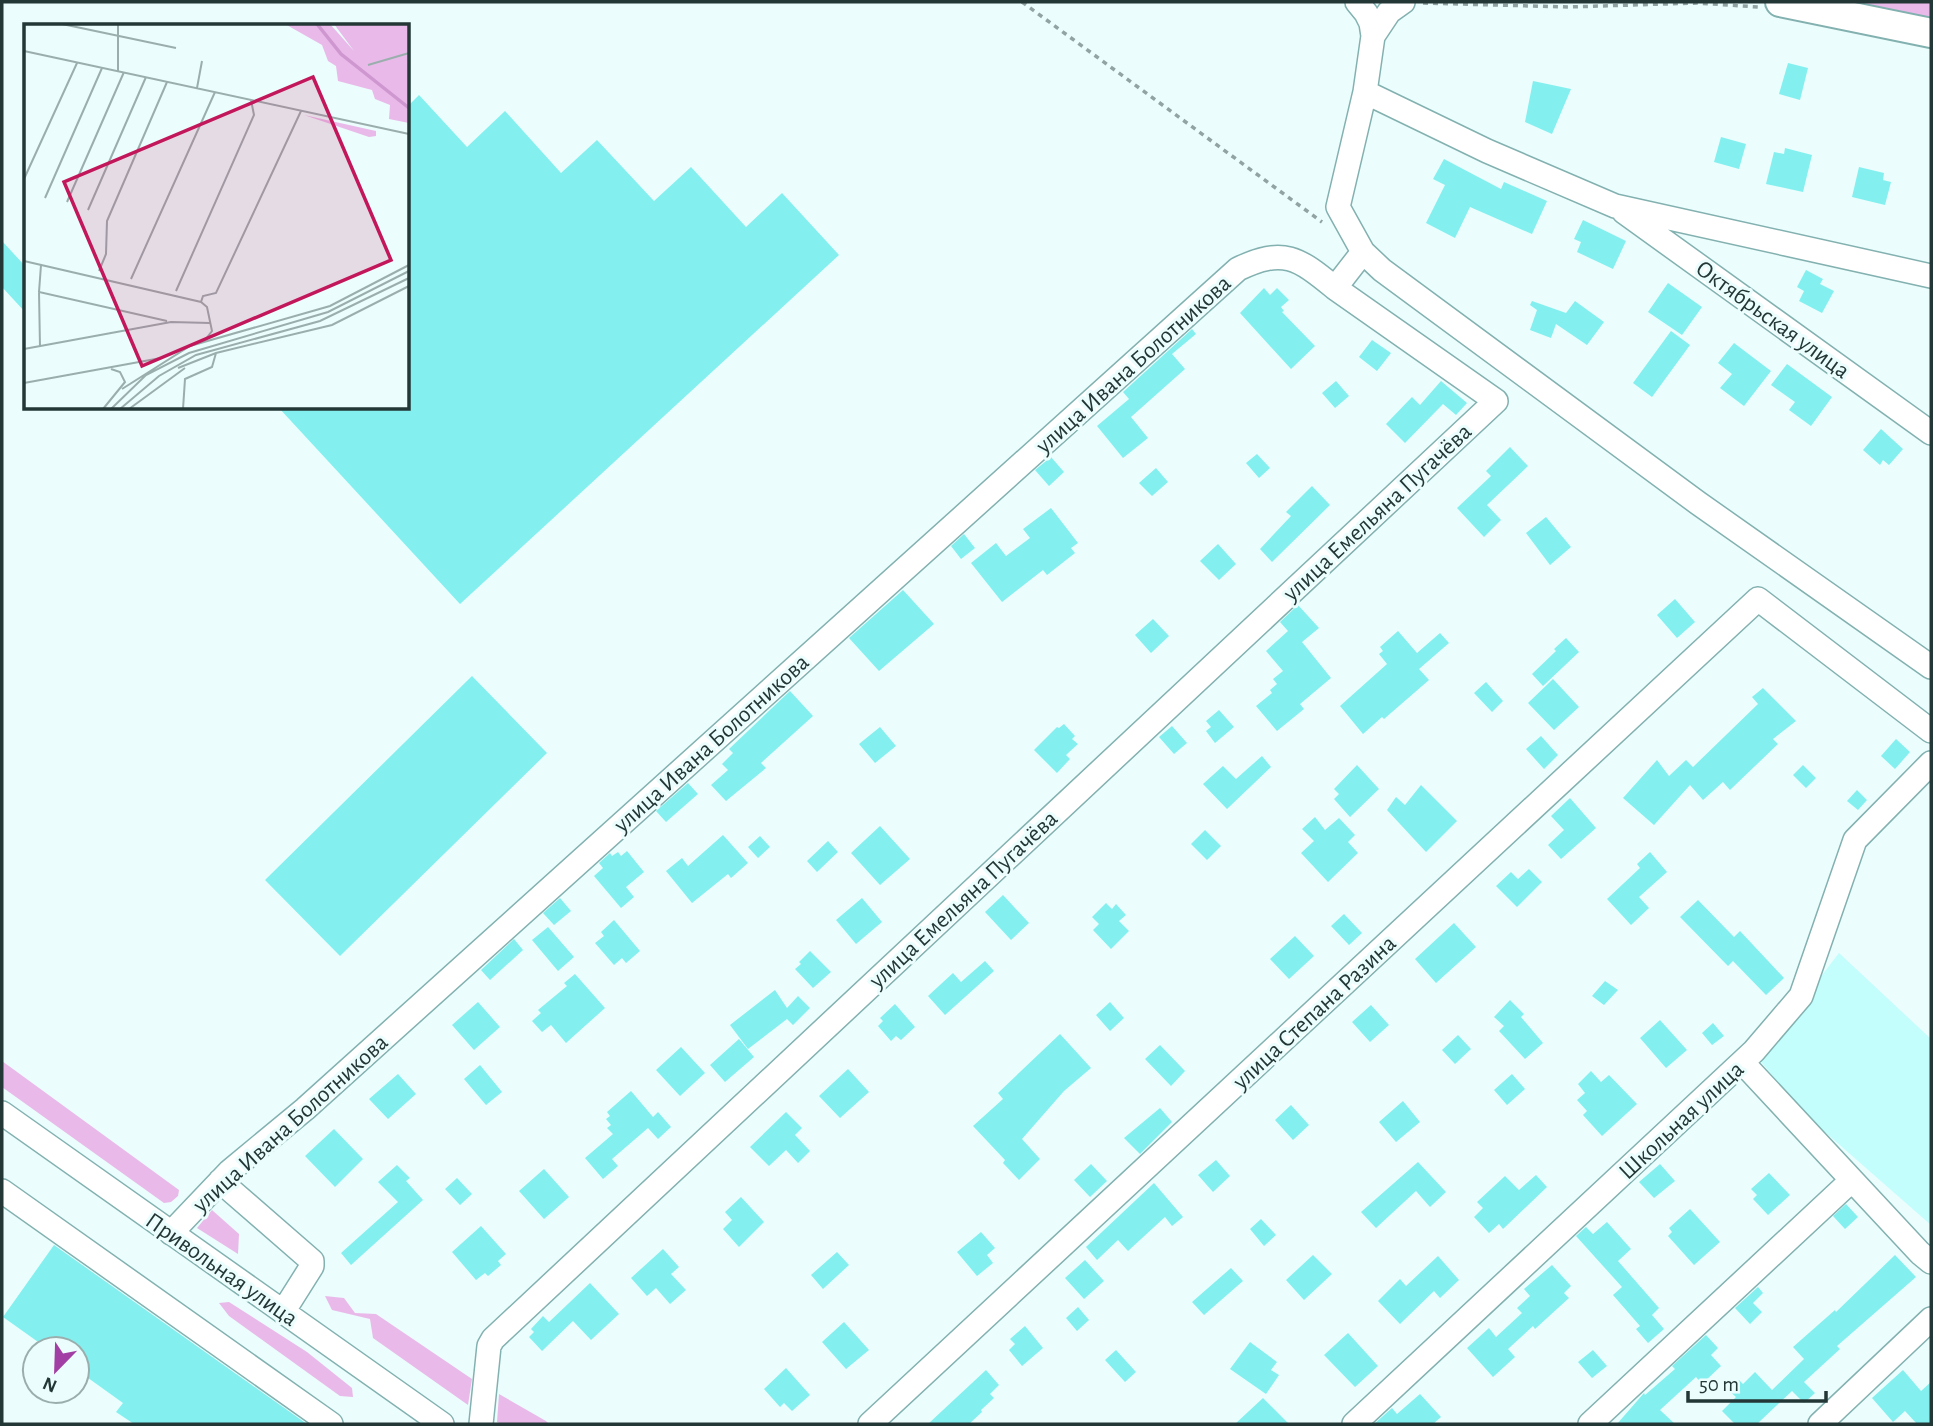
<svg xmlns="http://www.w3.org/2000/svg" width="1933" height="1426" viewBox="0 0 1933 1426" font-family="'Alegreya Sans',sans-serif">
  <style>
    .built { fill: #c3fdfc }
    .green { fill: #e9bae9 }
    .building { fill: #83f0ef }
    .lines { fill: none; stroke-linecap: round; stroke-linejoin: round }
    .minor-casing { stroke: #83b1b0; stroke-width: 26 }
    .major-casing { stroke: #83b1b0; stroke-width: 32 }
    .path { stroke: #91a3a3; stroke-width: 3.5; stroke-dasharray: 5 5; stroke-linecap: butt }
    .minor { stroke: #fff; stroke-width: 23 }
    .major { stroke: #fff; stroke-width: 28 }
    .labels { text-anchor: middle; stroke-width: 6; stroke-linejoin: round; paint-order: stroke }
    .street-label { font-size: 24px; fill: #243737; stroke: #ebfdfd }
    .inset-river { fill: none; stroke: #cf97cf; stroke-width: 3.5 }
    .inset-road { fill: none; stroke: #9baeae; stroke-width: 2 }
    .view { fill: #c2185b; fill-opacity: 0.15; stroke: #c2185b; stroke-width: 3.5 }
    .inset-edge { fill: none; stroke: #243737; stroke-width: 3.5 }
  </style>
  <rect width="100%" height="100%" fill="#ebfdfd"/>
  <!-- built -->
  <path class="built" d="M1839 953 1931 1039V1225L1801 1111 1758 1058Z"/>
  <!-- green -->
  <path class="green" d="M1834 2H1931V23Z
    M2 1061 179 1190 178 1196 171 1202 164 1203 2 1087Z
    M212 1210 239 1234 238 1254 197 1228Z
    M325 1296 344 1298 355 1313 376 1314 472 1379 468 1405 373 1338 370 1319 332 1310Z
    M229 1302 307 1352 352 1388 353 1397 340 1396 229 1316 219 1303Z
    M499 1394 546 1421 549 1424H501L497 1422Z"/>
  <!-- building -->
  <path class="building" d="M1788 63 1808 68 1800 100 1779 94Z
    M1533 81 1571 89 1552 134 1525 122Z
    M419 95 467 147 505 111 561 173 597 140 654 201 691 167 746 227 782 193 839 255 460 604 279 408H408V106Z
    M1721 137 1746 144 1739 169 1714 162Z
    M1785 148 1812 155 1803 192 1766 184 1774 152 1784 154Z
    M1444 159 1501 189 1504 182 1547 201 1532 234 1470 207 1455 238 1426 223 1445 185 1433 179Z
    M1859 167 1884 173 1883 180 1891 182 1885 205 1852 197Z
    M1583 220 1626 241 1613 269 1577 252 1581 242 1574 239Z
    M2 241 26 267V313L2 287Z
    M1806 270 1823 279 1820 284 1834 291 1822 313 1799 301 1804 291 1797 287Z
    M1668 283 1702 307 1682 335 1648 312Z
    M1264 288 1270 295 1277 288 1289 300 1281 307 1284 311 1282 312 1315 346 1291 369 1240 313Z
    M1532 301 1566 313 1575 301 1604 322 1587 345 1556 324 1551 338 1530 330 1537 310 1530 305Z
    M1192 329 1196 334 1172 354 1185 369 1131 417 1148 438 1123 458 1097 426 1129 399 1123 392Z
    M1671 331 1690 345 1652 397 1633 383Z
    M1372 340 1391 353 1377 371 1359 357Z
    M1734 343 1771 371 1744 406 1720 388 1732 374 1718 363Z
    M1787 364 1832 397 1811 426 1789 410 1795 402 1771 385Z
    M1336 381 1349 396 1335 408 1322 393Z
    M1441 381 1467 403 1456 415 1443 404 1405 443 1386 424 1412 397 1420 405Z
    M1881 429 1903 449 1889 465 1883 460 1880 465 1863 450Z
    M1510 447 1528 466 1487 505 1501 520 1484 537 1457 508 1491 476 1486 471Z
    M1257 454 1270 468 1259 478 1246 463Z
    M1051 457 1064 472 1049 486 1035 470Z
    M1156 468 1168 482 1152 496 1139 483Z
    M1312 486 1330 505 1272 562 1260 549 1291 516 1286 512Z
    M1051 508 1078 543 1071 548 1075 553 1047 575 1043 570 1002 602 971 563 996 543 1006 556 1030 538 1023 529Z
    M1546 517 1571 547 1550 565 1526 533Z
    M964 534 975 548 961 559 951 546Z
    M1218 544 1236 564 1219 580 1200 561Z
    M903 590 934 624 879 671 849 638Z
    M1675 599 1695 622 1677 638 1657 615Z
    M1298 605 1319 628 1302 642 1331 678 1300 704 1304 709 1277 731 1256 706 1272 693 1270 690 1277 684 1273 679 1283 671 1266 651 1288 631 1280 622Z
    M1153 619 1169 636 1151 653 1135 635Z
    M1398 631 1417 653 1440 633 1449 643 1419 669 1429 680 1384 719 1382 717 1363 734 1340 706 1387 664 1379 654 1383 651 1380 647Z
    M1566 638 1579 652 1543 686 1532 674 1556 651 1554 649Z
    M472 676 547 753 340 956 265 880Z
    M1553 679 1579 707 1554 730 1528 703Z
    M1486 682 1503 701 1492 712 1474 693Z
    M1763 688 1796 721 1773 739 1778 744 1730 790 1723 782 1703 800 1690 785 1654 825 1623 798 1657 760 1669 776 1686 760 1693 767 1758 704 1752 697Z
    M790 691 813 716 761 763 766 768 726 801 711 785 728 770 722 764 733 753 729 749Z
    M1219 710 1234 727 1215 743 1206 731 1211 727 1206 721Z
    M1064 724 1075 736 1072 739 1078 744 1066 755 1070 759 1057 773 1034 750 1057 727 1059 728Z
    M1172 726 1187 743 1174 754 1159 737Z
    M880 727 896 746 875 763 859 744Z
    M1541 736 1558 755 1544 769 1526 749Z
    M1896 739 1910 752 1895 769 1881 756Z
    M1262 756 1271 767 1227 809 1203 784 1223 766 1236 779Z
    M1357 765 1379 789 1350 817 1334 799 1339 794 1334 789Z
    M1803 765 1816 778 1806 788 1793 775Z
    M688 783 698 794 666 822 656 811Z
    M1421 785 1457 821 1426 852 1387 810 1396 797 1405 805Z
    M1857 790 1867 800 1858 810 1847 801Z
    M1570 798 1596 828 1561 859 1548 845 1564 830 1551 816Z
    M1315 817 1325 830 1339 818 1355 835 1348 842 1358 853 1328 882 1301 853 1314 841 1302 829Z
    M880 826 910 859 880 885 851 853Z
    M1205 830 1221 846 1207 860 1191 844Z
    M723 835 748 863 731 878 728 874 692 903 666 871 682 858 688 866Z
    M760 836 770 847 758 858 748 847Z
    M828 841 838 852 817 872 807 861Z
    M627 851 644 872 626 887 634 897 621 908 594 876 603 868 599 863 610 853 612 856 618 852 621 856Z
    M1650 852 1667 872 1639 897 1649 908 1631 925 1607 899 1640 868 1637 864Z
    M1529 869 1542 882 1517 907 1496 886 1511 872 1518 879Z
    M1003 895 1029 923 1011 940 985 912Z
    M560 898 571 911 554 925 543 913Z
    M862 898 882 922 856 944 836 920Z
    M1698 900 1734 937 1740 931 1784 978 1766 995 1733 961 1728 966 1680 917Z
    M1106 903 1112 909 1116 904 1126 915 1119 921 1129 931 1111 949 1093 930 1099 924 1092 917Z
    M1344 914 1362 933 1349 945 1331 926Z
    M614 920 640 951 626 963 622 958 614 965 595 943 604 936 601 932Z
    M1454 923 1476 947 1436 983 1415 959Z
    M548 927 574 957 558 971 532 940Z
    M1295 936 1314 956 1289 979 1270 959Z
    M514 939 523 950 490 980 481 970Z
    M810 951 831 972 813 988 795 969 801 964 799 962Z
    M985 961 994 971 945 1015 928 996 953 973 961 982Z
    M575 974 605 1008 566 1043 551 1025 542 1032 532 1021 541 1013 538 1010 567 986 564 983Z
    M1605 981 1618 990 1604 1005 1592 996Z
    M775 990 787 1008 798 996 810 1008 793 1025 787 1019 748 1049 730 1025Z
    M1510 1000 1524 1014 1521 1017 1543 1043 1525 1059 1499 1031 1504 1026 1494 1017Z
    M478 1002 500 1027 474 1050 452 1025Z
    M1110 1002 1124 1018 1110 1031 1096 1015Z
    M895 1004 915 1027 901 1040 896 1036 891 1041 878 1026 883 1021 880 1018Z
    M1371 1005 1389 1025 1370 1042 1352 1022Z
    M1660 1020 1687 1050 1666 1068 1640 1038Z
    M1713 1023 1724 1036 1712 1045 1702 1033Z
    M1060 1034 1091 1068 1064 1091 1022 1139 1040 1159 1019 1180 1003 1163 1005 1160 973 1126 1003 1099 998 1093Z
    M1458 1035 1471 1049 1455 1064 1442 1050Z
    M739 1039 754 1057 725 1082 710 1065Z
    M1160 1045 1185 1071 1171 1086 1145 1059Z
    M681 1047 705 1073 680 1096 656 1070Z
    M480 1065 502 1092 486 1105 464 1079Z
    M848 1069 869 1092 840 1118 819 1096Z
    M1591 1071 1601 1082 1609 1075 1637 1104 1602 1136 1583 1115 1587 1111 1577 1100 1585 1093 1578 1084Z
    M398 1074 416 1094 388 1119 369 1099Z
    M1512 1074 1525 1089 1507 1105 1494 1090Z
    M631 1091 653 1117 658 1112 671 1127 658 1139 648 1128 612 1159 618 1166 603 1179 585 1158 613 1134 607 1128 611 1125 606 1119 610 1116 607 1112Z
    M1403 1101 1420 1122 1396 1142 1379 1122Z
    M1291 1105 1309 1125 1293 1140 1275 1120Z
    M1160 1108 1172 1122 1140 1154 1124 1138Z
    M786 1112 802 1128 795 1135 810 1151 798 1163 786 1150 769 1166 750 1147Z
    M334 1129 363 1159 335 1187 305 1156Z
    M1216 1160 1230 1176 1213 1192 1198 1175Z
    M1418 1162 1446 1192 1430 1207 1416 1191 1376 1228 1361 1212Z
    M1091 1164 1107 1181 1090 1197 1074 1180Z
    M1660 1164 1675 1181 1654 1198 1639 1182Z
    M397 1165 410 1178 406 1181 423 1200 351 1265 341 1253 398 1202 378 1182Z
    M544 1169 569 1197 544 1219 519 1191Z
    M1769 1173 1790 1195 1768 1215 1753 1199 1757 1195 1751 1189Z
    M1536 1175 1547 1187 1503 1229 1499 1224 1489 1233 1474 1217 1483 1208 1477 1202 1505 1176 1519 1190Z
    M457 1178 472 1194 460 1205 445 1189Z
    M1154 1183 1183 1217 1172 1226 1165 1217 1128 1251 1118 1240 1097 1260 1086 1247Z
    M741 1197 764 1222 739 1247 723 1229 732 1220 725 1212Z
    M1846 1204 1858 1217 1845 1229 1833 1216Z
    M1690 1209 1720 1242 1694 1265 1668 1236 1672 1232 1669 1228Z
    M1261 1219 1276 1235 1264 1246 1250 1229Z
    M1607 1222 1631 1249 1618 1261 1659 1308 1652 1315 1664 1329 1648 1343 1636 1329 1640 1326 1613 1295 1622 1287 1576 1236 1586 1227 1593 1234Z
    M481 1226 506 1254 498 1261 501 1265 488 1276 485 1273 476 1280 452 1252Z
    M981 1232 995 1248 987 1255 993 1263 977 1276 957 1252Z
    M54 1245 307 1424H134L116 1412 123 1403 77 1370V1349H48L3 1317Z
    M663 1249 679 1267 671 1274 686 1290 670 1304 656 1288 647 1296 631 1278Z
    M837 1252 849 1265 823 1289 811 1275Z
    M1313 1255 1332 1274 1304 1300 1286 1280Z
    M1895 1255 1916 1277 1837 1346 1840 1349 1804 1382 1815 1393 1804 1403 1792 1391 1757 1424H1735L1722 1411 1736 1397 1728 1390 1739 1380 1743 1384 1755 1372 1772 1390 1804 1359 1793 1347 1835 1310 1836 1312Z
    M1438 1256 1459 1280 1440 1298 1434 1291 1400 1324 1378 1301 1400 1279 1406 1286Z
    M1085 1260 1104 1281 1084 1299 1065 1278Z
    M1552 1265 1571 1286 1564 1293 1569 1298 1535 1329 1533 1326 1508 1349 1515 1357 1493 1377 1467 1348 1489 1328 1496 1337 1522 1313 1517 1308 1530 1296 1524 1289Z
    M1231 1268 1243 1281 1204 1315 1192 1302Z
    M590 1283 619 1314 591 1340 573 1321 542 1351 529 1337 534 1332 531 1329 543 1316 549 1322Z
    M1758 1287 1763 1293 1753 1303 1762 1312 1750 1324 1735 1308Z
    M1078 1307 1089 1320 1077 1331 1066 1318Z
    M844 1322 869 1350 846 1369 822 1342Z
    M1025 1326 1043 1348 1022 1366 1009 1350 1015 1344 1010 1339Z
    M1348 1333 1378 1366 1355 1387 1324 1355Z
    M1706 1335 1718 1348 1711 1355 1721 1366 1702 1384 1696 1377 1660 1410 1675 1424H1617L1644 1393 1645 1395 1675 1369 1672 1366Z
    M1250 1342 1277 1362 1271 1370 1279 1375 1266 1394 1230 1369Z
    M1116 1350 1136 1372 1125 1382 1105 1360Z
    M1593 1350 1607 1366 1592 1378 1578 1362Z
    M786 1368 810 1395 792 1411 784 1403 780 1407 764 1389Z
    M986 1370 999 1385 990 1394 994 1398 981 1410 982 1412 969 1424H928Z
    M1903 1370 1921 1391 1931 1382V1424H1917L1905 1411 1893 1422 1872 1398Z
    M1420 1394 1441 1417 1433 1424H1374L1392 1408 1397 1414Z
    M1263 1398 1289 1424H1235Z"/>
  <g class="lines">
    <!-- minor casing -->
    <g class="minor-casing">
      <path id="minor" d="M1357 2 1366 13 1371 23 1373 36 1365 92 1338 207 1363 252 1382 270 1698 503 1931 667
        M1373 36 1389 12 1403 2
        M1365 92 1487 151 1615 206 1931 276
        M1624 212 1931 433
        M1743 1063 1920 1253 1931 1262
        M2 1113 442 1424
        M220 1181 312 1261V1266L283 1312
        M2 1191 331 1424
        M171 1233 230 1171 305 1109 1238 269C1284 247 1298 258 1335 288L1363 252
        M481 1424 489 1346 493 1339 1496 401 1335 288
        M870 1424 1758 599 1931 731
        M1354 1424 1754 1051 1801 996 1855 840 1931 763
        M1590 1424 1852 1180
        M1820 1424 1931 1319"/>
    </g>
    <!-- major casing -->
    <g class="major-casing">
      <path id="major" d="M1780 2 1931 33"/>
    </g>
    <!-- path -->
    <path class="path" d="M1022 2 1322 222
      M1423 3 1568 7 1697 3 1758 7"/>
    <!-- minor -->
    <use href="#minor" class="minor"/>
    <!-- major -->
    <use href="#major" class="major"/>
  </g>
  <g class="labels">
    <!-- street labels -->
    <g class="street-label">
      <text transform="translate(1773 319) rotate(36)" y="8">Октябрьская улица</text>
      <text transform="translate(1133 364) rotate(-42)" y="8">улица Ивана Болотникова</text>
      <text transform="translate(1377 512) rotate(-43)" y="8">улица Емельяна Пугачёва</text>
      <text transform="translate(711 743) rotate(-42)" y="8">улица Ивана Болотникова</text>
      <text transform="translate(963 899) rotate(-43)" y="8">улица Емельяна Пугачёва</text>
      <text transform="translate(1314 1012) rotate(-43)" y="8">улица Степана Разина</text>
      <text transform="translate(1681 1120) rotate(-43)" y="8">Школьная улица</text>
      <text transform="translate(290 1123) rotate(-42)" y="8">улица Ивана Болотникова</text>
      <text transform="translate(222 1269) rotate(35)" y="8">Привольная улица</text>
    </g>
  </g>
  <!-- overview -->
  <g transform="translate(24 24)">
    <rect width="385" height="385" fill="#ebfdfd"/>
    <path d="M261 0H306L330 27 310 0H385V99L365 95 366 81 351 75 348 66 314 57 312 42 304 37 298 21ZM280 91 352 107V112L345 113Z" fill="#e9bae9"/>
    <path class="inset-river" d="M293 0 317 30 385 84"/>
    <path class="inset-road" d="M38 0 152 24M94 0V47M0 27 385 110M344 41 385 29M173 64 178 37M0 155 53 39M21 174 78 44M43 178 100 48M64 186 122 53M0 237 177 278 183 283 188 307 181 316M17 241 15 268 143 297M75 247 82 230 83 197 143 58M107 255 191 68M152 267 230 91 227 76M15 268 16 323M177 278 179 272 192 269 277 87M0 325 147 298 186 299M154 344 192 329 308 301 385 262M0 359 137 334M98 365 166 322 306 282 385 241M79 385 101 358 96 348 87 345M87 385 122 351 165 329 304 288 385 247M96 385 135 352 172 331 296 297 385 254M105 385 161 344M159 385 161 355 188 343 192 329"/>
    <path class="view" d="M289 53 367 236 118 342 40 158Z"/>
    <rect width="385" height="385" class="inset-edge"/>
  </g>
  <!-- border -->
  <rect width="1933" height="1426" fill="none" stroke="#243737" stroke-width="7"/>
  <!-- north arrow -->
  <g transform="translate(56 1370) rotate(203)"><circle r="33" fill="#ebfdfd" stroke="#9baeae" stroke-width="2"/>
  <path d="M0-5L12 26L0 18L-12 26Z" fill="#a23fa5"/>
  <text y="-10" font-size="19" font-weight="bold" text-anchor="middle" fill="#243737">N</text>
  </g>
  <!-- scale -->
  <path d="M1688 1391v10h138v-10" fill="none" stroke="#243737" stroke-width="3.5"/>
  <text x="1699" y="1391" font-size="21" fill="#243737" stroke="#ebfdfd" stroke-width="5" paint-order="stroke">50 m</text>
</svg>
